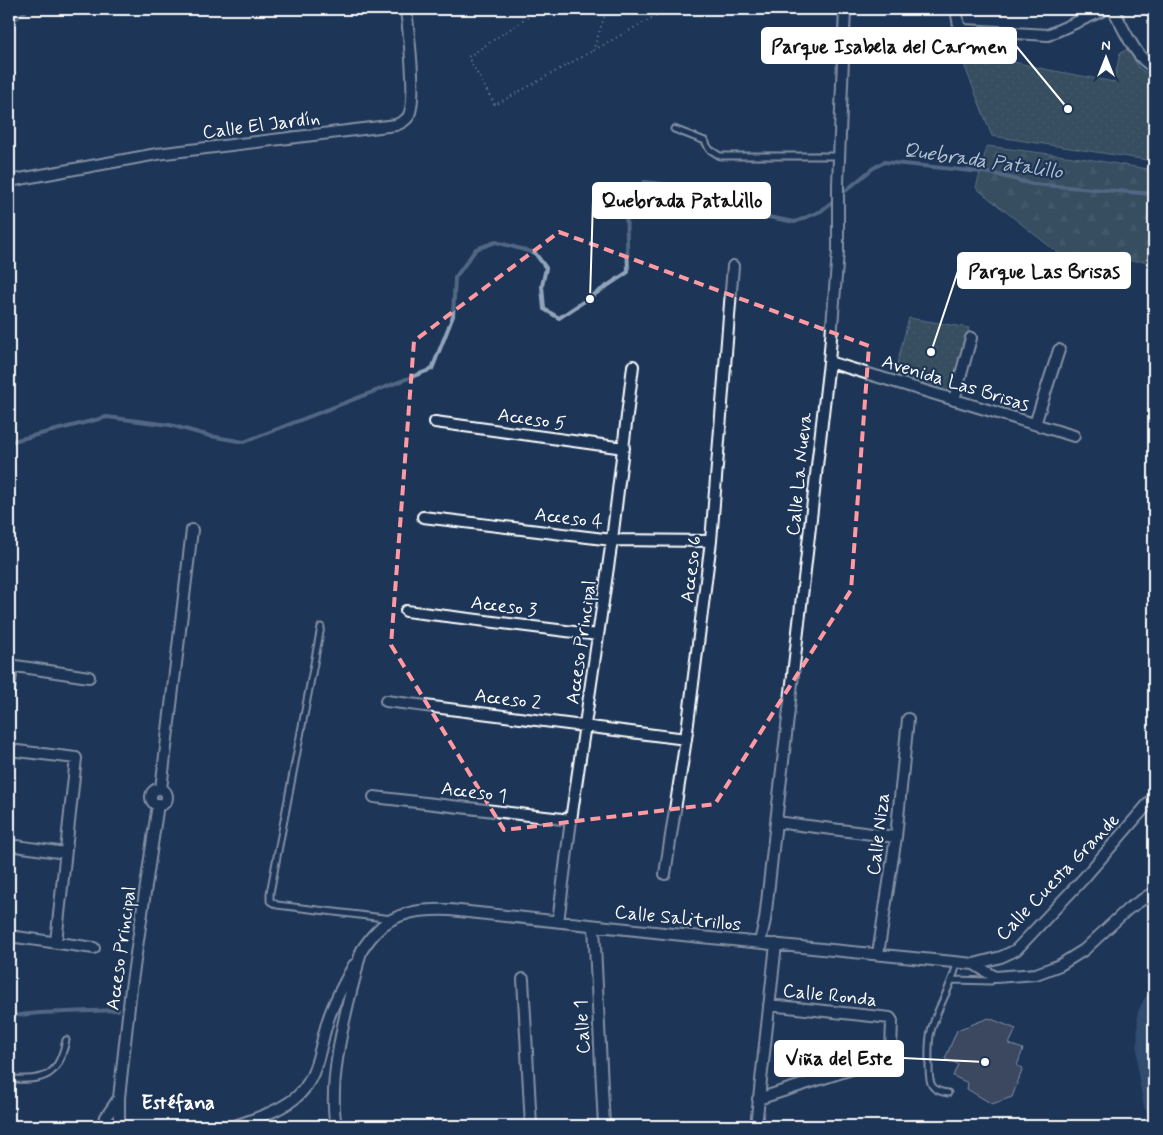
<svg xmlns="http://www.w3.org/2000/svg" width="1163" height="1135" viewBox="0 0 1163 1135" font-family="Mynerve,sans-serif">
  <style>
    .forest { fill: url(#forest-firs); stroke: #aab6b4 }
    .park { fill: url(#park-dots); stroke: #aab6b4 }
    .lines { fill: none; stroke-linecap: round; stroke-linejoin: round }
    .stream { stroke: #91a4ba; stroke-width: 4 }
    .river { stroke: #47678c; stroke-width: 21 }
    .building { fill: #615e6c; stroke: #fff }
    .lane-casing { stroke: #fff; stroke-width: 9 }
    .street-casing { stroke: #fff; stroke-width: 14 }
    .path { stroke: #fff; stroke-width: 2; stroke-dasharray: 1 4; stroke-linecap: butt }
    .lane { stroke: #1d3557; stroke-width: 5 }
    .street { stroke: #1d3557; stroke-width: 10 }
    .marked { fill: none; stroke: #ff9aa2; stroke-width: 4; stroke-dasharray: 10 6; stroke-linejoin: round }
    .labels { text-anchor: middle; stroke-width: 4.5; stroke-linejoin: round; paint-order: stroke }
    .street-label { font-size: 19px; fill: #fff; stroke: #1d3557 }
    .water-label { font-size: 20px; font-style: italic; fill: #b5c2d1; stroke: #1d3557 }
    .neighbourhood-label { font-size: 20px; font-weight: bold; fill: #fff; stroke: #1d3557 }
    .leader { fill: none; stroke: #fff; stroke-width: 2 }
    .callout-dot { fill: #fff; stroke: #1d3557; stroke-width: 2 }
    .callout { fill: #fff; stroke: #fff; stroke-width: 2 }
    .callout-label { font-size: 20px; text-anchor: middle; font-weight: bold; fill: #111 }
  </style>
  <defs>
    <pattern id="forest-firs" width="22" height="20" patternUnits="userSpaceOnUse" patternTransform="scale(1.25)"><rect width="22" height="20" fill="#566d69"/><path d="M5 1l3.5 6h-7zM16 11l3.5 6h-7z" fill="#6f8380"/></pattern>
    <pattern id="park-dots" width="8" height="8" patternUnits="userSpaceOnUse" patternTransform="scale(1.25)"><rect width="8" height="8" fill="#566d69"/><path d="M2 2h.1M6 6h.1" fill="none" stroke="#6f8380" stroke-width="1.8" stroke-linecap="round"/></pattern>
  </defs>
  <rect width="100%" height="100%" fill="#1d3557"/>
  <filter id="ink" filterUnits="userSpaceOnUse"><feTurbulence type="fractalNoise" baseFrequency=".02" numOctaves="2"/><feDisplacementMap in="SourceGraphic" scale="10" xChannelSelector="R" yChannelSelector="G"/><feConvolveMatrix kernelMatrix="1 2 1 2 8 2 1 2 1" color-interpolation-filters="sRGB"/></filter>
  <g filter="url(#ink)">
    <!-- forest -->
    <path class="forest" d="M987 146 1081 158 1154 170V264L1145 261H1068L976 188Z"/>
    <!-- park -->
    <path class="park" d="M958 49 1044 69 1114 82 1120 53 1128 49 1139 68 1154 78V161L992 136Z
      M909 318 969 328 950 392 894 375Z"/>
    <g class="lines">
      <!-- stream -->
      <path class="stream" d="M9 20 17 18 28 9
        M9 442 107 417 170 425 210 436 244 442 432 369 453 316 455 278 476 249 496 242 535 253 546 268 542 286 544 309 559 318 628 272 626 208 644 182 682 186 736 211 795 222 821 211 872 169 884 162 991 173 1032 184 1154 194
        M9 1016 40 1013 118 1010"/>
      <!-- river -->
      <path class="river" d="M1154 1003 1148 1015V1070L1154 1104"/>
    </g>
    <!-- building -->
    <path class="building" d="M989 1018 1016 1029 1009 1044 1023 1049 1017 1066 1023 1068 1012 1097 992 1104 967 1089 968 1083 953 1076 958 1064 945 1059 957 1030Z"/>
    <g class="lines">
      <!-- lane casing -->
      <g class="lane-casing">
        <path id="lane" d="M674 129 705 141 709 149 720 156H839
          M321 627 270 893V901L277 905 392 919
          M953 980 991 981
          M9 1079C45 1080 58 1078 66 1040
          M948 1093C930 1091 929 1083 929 1066 929 1055 928 1042 931 1031 937 1007 952 987 957 963"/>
      </g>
      <!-- street casing -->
      <g class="street-casing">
        <path id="street" d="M956 9 959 26 965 30 1048 35 1106 9
          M1113 9C1121 23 1138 64 1154 66
          M9 181 157 154 396 125C401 123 405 121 408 117 418 101 408 29 406 9
          M829 362 1074 436
          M954 400 971 338
          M435 422 624 448
          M1035 424 1059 350
          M423 517 612 540 711 541
          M406 611 598 635
          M9 665 89 677
          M9 691 12 666
          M386 701 686 739
          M9 750 76 758 56 942
          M161 789 192 530
          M151 797a8 8 0 1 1 16 0a8 8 0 1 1-16 0Z
          M374 797 571 820
          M776 822 896 837
          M9 845 65 853
          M665 874 686 739 711 541 733 266
          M558 922 571 820 612 540 633 366
          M594 926 604 1126
          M9 936 94 948
          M760 942 765 920 776 822 829 362 838 252V184L845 9
          M878 954 896 837 908 719
          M974 964 1001 957 1016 950 1083 879 1154 797
          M523 979 531 1126
          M758 1099 883 1059 889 1055 891 1050 892 1021 890 1018 769 1005
          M104 1126V1120L119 1098
          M119 1126V1098L131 988 158 804
          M235 1126C254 1119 277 1112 294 1099 318 1081 319 1048 328 1020 334 1001 344 983 354 965
          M336 1126C328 1084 343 1021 354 980 357 970 358 959 362 950 366 944 371 937 376 932 394 911 424 909 450 910L701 937 974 964 995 977 1036 974 1060 965 1084 950 1128 909 1154 892
          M756 1126 776 944"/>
      </g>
      <!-- path -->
      <path class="path" d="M540 9 468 57 495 105 668 9
        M593 51 607 9"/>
      <!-- lane -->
      <use href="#lane" class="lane"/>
      <!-- street -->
      <use href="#street" class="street"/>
    </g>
  </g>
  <!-- marked area -->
  <path d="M0 0H1163V1135H0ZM559 232 869 346 851 590 715 804 504 830 391 645 414 341Z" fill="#1d3557" fill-opacity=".55" fill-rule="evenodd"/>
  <path class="marked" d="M559 232 869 346 851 590 715 804 504 830 391 645 414 341Z"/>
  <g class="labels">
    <!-- street labels -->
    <g class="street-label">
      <text transform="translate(261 124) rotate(-7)" y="7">Calle El Jardín</text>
      <text transform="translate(956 382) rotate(17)" y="7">Avenida Las Brisas</text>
      <text transform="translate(532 418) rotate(8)" y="7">Acceso 5</text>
      <text transform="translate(798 474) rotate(-84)" y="7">Calle La Nueva</text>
      <text transform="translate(569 517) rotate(7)" y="7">Acceso 4</text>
      <text transform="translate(690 569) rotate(-83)" y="7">Acceso 6</text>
      <text transform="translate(504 605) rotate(7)" y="7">Acceso 3</text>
      <text transform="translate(580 642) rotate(-82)" y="7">Acceso Principal</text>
      <text transform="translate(508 698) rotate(7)" y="7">Acceso 2</text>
      <text transform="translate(474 791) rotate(7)" y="7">Acceso 1</text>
      <text transform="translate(877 834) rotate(-83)" y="7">Calle Niza</text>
      <text transform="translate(1057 876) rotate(-46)" y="7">Calle Cuesta Grande</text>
      <text transform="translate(678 917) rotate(6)" y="7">Calle Salitrillos</text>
      <text transform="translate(120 948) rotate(-82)" y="7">Acceso Principal</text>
      <text transform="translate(830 994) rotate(6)" y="7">Calle Ronda</text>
      <text transform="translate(581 1027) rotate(-93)" y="7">Calle 1</text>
    </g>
    <!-- water labels -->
    <g class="water-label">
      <text transform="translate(983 160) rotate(8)" y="7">Quebrada Patalillo</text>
    </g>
    <!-- neighbourhood labels -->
    <g class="neighbourhood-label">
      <text x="178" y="1109">Estéfana</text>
    </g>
  </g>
  <!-- callouts -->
  <path class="leader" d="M1068 109L1016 46M590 299L593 200M931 352L958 271M985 1062L903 1058"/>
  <g class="callout-dot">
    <circle cx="1068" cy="109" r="5"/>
    <circle cx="590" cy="299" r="5"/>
    <circle cx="931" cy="352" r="5"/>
    <circle cx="985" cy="1062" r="5"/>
  </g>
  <g class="callout">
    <rect x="762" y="28" width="254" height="35" rx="5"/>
    <rect x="593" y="183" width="177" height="35" rx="5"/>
    <rect x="958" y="253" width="172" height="35" rx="5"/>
    <rect x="775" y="1041" width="128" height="35" rx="5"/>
  </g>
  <g class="callout-label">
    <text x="889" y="53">Parque Isabela del Carmen</text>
    <text x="682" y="207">Quebrada Patalillo</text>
    <text x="1044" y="278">Parque Las Brisas</text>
    <text x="839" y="1065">Viña del Este</text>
  </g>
  <!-- margin -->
  <rect width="1163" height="1135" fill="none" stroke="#1d3557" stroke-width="30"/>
  <rect x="15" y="15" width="1133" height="1105" fill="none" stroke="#fff" stroke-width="2" filter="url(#ink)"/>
  <!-- north arrow -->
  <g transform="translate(1106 58)" stroke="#1d3557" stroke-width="4" paint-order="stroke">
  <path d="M0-4L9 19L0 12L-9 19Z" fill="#ffffff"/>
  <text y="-8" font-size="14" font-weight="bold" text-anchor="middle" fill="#ffffff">N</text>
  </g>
</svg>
